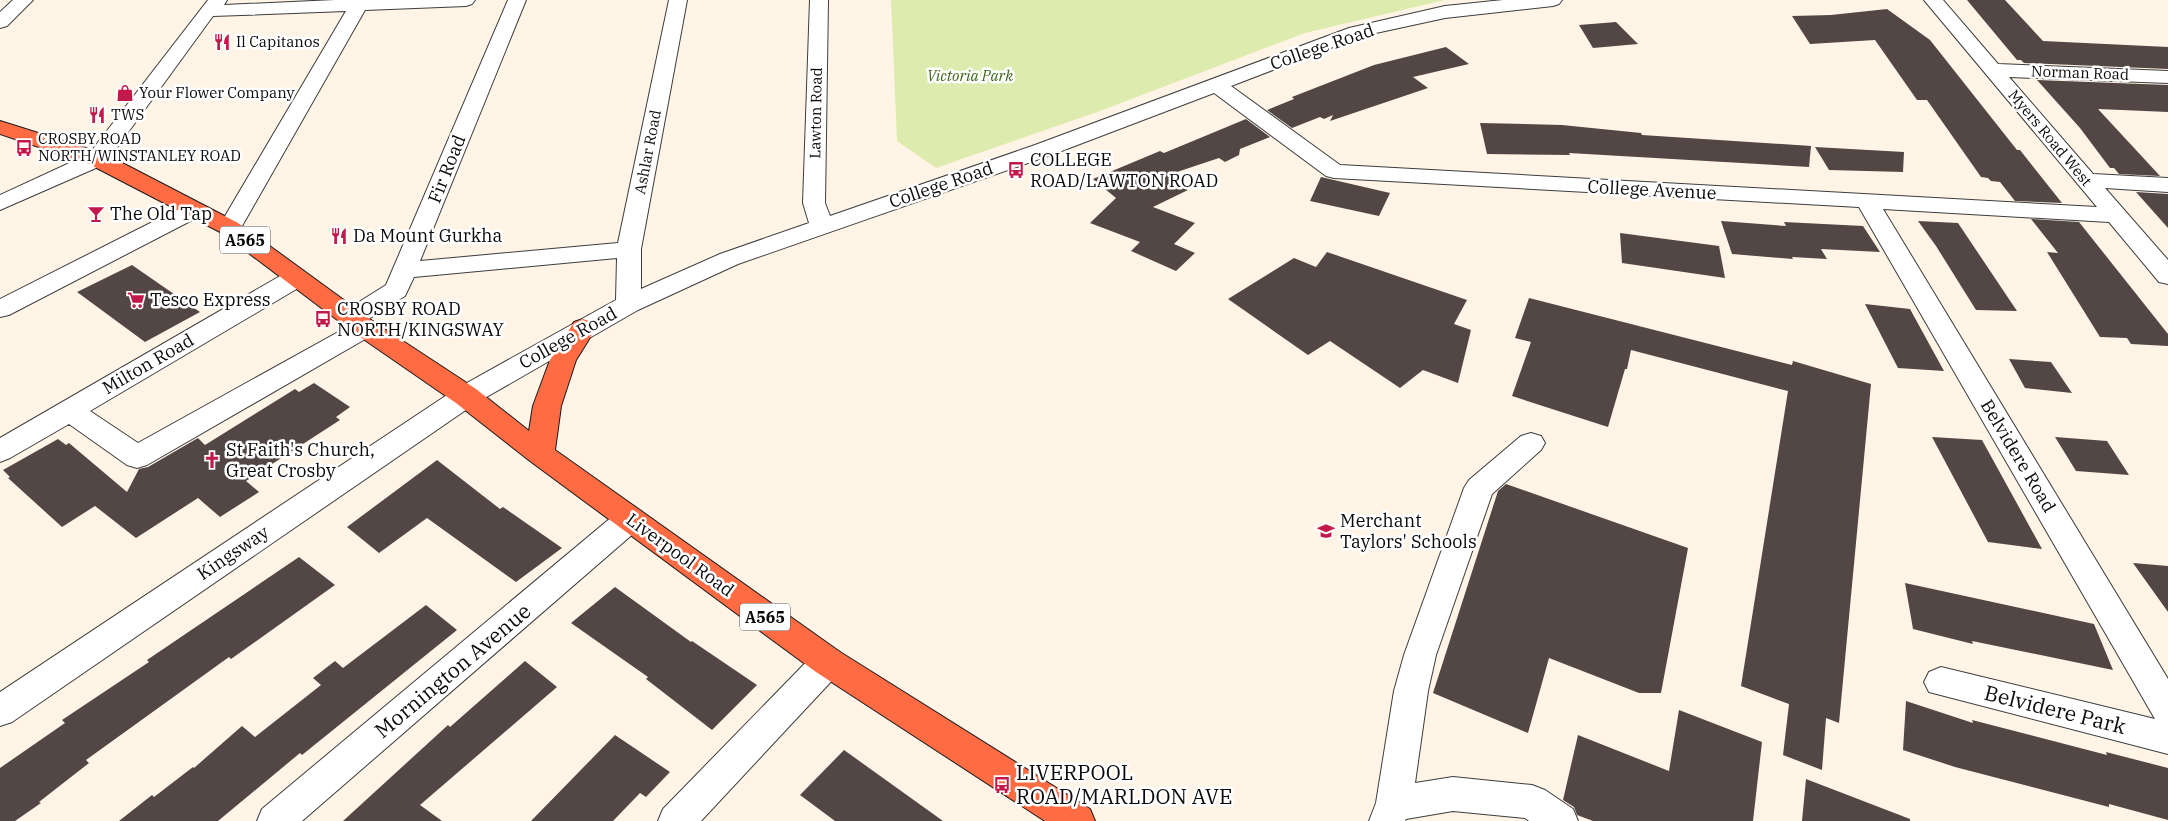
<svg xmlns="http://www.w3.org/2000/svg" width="2168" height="821" viewBox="0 0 2168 821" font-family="'IBM Plex Serif',serif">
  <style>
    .green { fill: #ddecae }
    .building { fill: #534745 }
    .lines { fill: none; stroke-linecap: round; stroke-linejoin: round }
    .minor-casing { stroke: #3d3d3d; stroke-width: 2 }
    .highway-casing { stroke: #1b1b1b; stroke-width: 2 }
    .minor { fill: #fff; fill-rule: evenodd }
    .highway { fill: #ff6c44; fill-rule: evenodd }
    .labels { text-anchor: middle; stroke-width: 5; stroke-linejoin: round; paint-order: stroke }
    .far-poi-label { font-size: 15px; fill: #0a0a0a; stroke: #fff; text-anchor: start }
    .far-street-label { font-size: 15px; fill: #0a0a0a; stroke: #fff }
    .far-park-label { font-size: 15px; font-style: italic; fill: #3a6516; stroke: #fff }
    .shield { fill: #fff; stroke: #545454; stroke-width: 1 }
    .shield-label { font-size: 16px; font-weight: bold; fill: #0a0a0a }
    .street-label { font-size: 18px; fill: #0a0a0a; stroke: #fff }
    .poi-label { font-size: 18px; fill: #0a0a0a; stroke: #fff; text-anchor: start }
    .near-street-label { font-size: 21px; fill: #0a0a0a; stroke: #fff }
    .near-poi-label { font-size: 21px; fill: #0a0a0a; stroke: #fff; text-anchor: start }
  </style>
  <rect width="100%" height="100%" fill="#fff4e6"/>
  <!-- green -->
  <path class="green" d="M891 0H1445L1305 33 1100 111 936 168 897 141Z"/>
  <!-- building -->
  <path class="building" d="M1967 0H2005L2043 41 2168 47V69L2024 63 2021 60H2017Z
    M1887 9 1930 40 2017 150H2020L2062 203 2015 201 2000 182 1991 181 1988 178 1981 177 1927 100H1917L1875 40 1810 44 1792 16 1831 15Z
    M1616 22 1638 44 1593 48 1579 25Z
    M1446 47 1469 64 1413 77 1428 88 1330 121 1333 115 1324 119 1320 117 1292 128 1267 110 1294 99 1292 97 1374 65Z
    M2037 80 2168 85V112L2098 109 2160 176 2119 174 2114 168H2110L2080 128Z
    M1246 119 1270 137 1240 149 1239 155 1225 162 1219 158 1168 175 1188 190 1153 207 1195 223 1174 244 1195 253 1176 271 1131 251 1140 242 1090 223 1116 198 1093 179 1160 151 1164 153Z
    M1480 123 1562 125 1641 133 1642 135 1811 146 1809 167 1569 153 1570 155 1487 154Z
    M1815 147 1904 152 1903 172 1829 170Z
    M1321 177 1390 193 1379 216 1310 201Z
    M2136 192 2168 194V228Z
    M2031 219 2079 222 2168 334V346L2131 344 2127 338 2100 337 2047 252 2058 253Z
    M1721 221 1786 226 1784 222 1863 226 1880 252 1821 249 1827 259 1792 257 1793 259 1732 254Z
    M1918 221 1958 223 2017 311 1976 310 1936 246Z
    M1620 233 1719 246 1725 278 1622 263Z
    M1327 252 1467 300 1454 324 1471 330 1458 383 1423 370 1400 388 1330 341 1308 355 1228 299 1294 258 1316 267Z
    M132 265 200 312 145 342 77 292Z
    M1529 298 1792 365 1793 361 1871 384 1839 723 1826 718 1822 770 1783 755 1789 704 1741 686 1788 391 1631 350 1627 369H1625L1608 427 1512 396 1531 342 1515 338Z
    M1865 304 1910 309 1944 371 1898 368Z
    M2009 359 2051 362 2072 393 2025 388Z
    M314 383 350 407 336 417 340 420 246 481 259 492 220 517 198 498 136 538 95 506 62 527 8 478 10 477 3 470 58 439 66 445 69 443 127 492 139 469 148 467 198 438 205 445 295 389 299 392Z
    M1932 437 1982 440 2042 549 1988 542Z
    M2055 437 2107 441 2129 475 2076 471Z
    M437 460 500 509 503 507 562 548 516 582 427 518 379 553 347 527Z
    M1506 484 1688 548 1661 693H1639L1549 658 1528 733 1433 693 1498 491Z
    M299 557 335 585 231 659 229 657 86 760 89 763 39 802 41 803 15 821H0V768L65 723 62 720 149 662 147 660Z
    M2133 563 2168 566V612Z
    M1905 583 2094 624 2113 670 1972 641 1973 644 1913 629Z
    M615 587 691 642 692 641 757 685 712 730 646 679 648 677 571 623Z
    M426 605 457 630 302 755 300 753 218 821H119L152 795 154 797 193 767 194 768 242 726 255 737 321 685 313 678 335 661 343 668Z
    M525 661 557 687 420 805 442 821H343L448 725 450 727Z
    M1906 701 1973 723 1972 720 2107 755 2106 752 2168 768V820L2109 804V807L1955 767 1903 750Z
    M1679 710 1762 742 1753 821H1593L1577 815 1574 807 1563 800 1578 735 1669 771Z
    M615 735 670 772 646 797 640 793 613 821H531Z
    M844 750 943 821H835L800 795Z
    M1806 779 1910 819V821H1802Z"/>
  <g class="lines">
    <!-- minor casing -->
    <g class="minor-casing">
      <path id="minor" d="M13 0H33L7 26 0 28V12Z
        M208 0H227L224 5 335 0H475L472 4 466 6 365 10 238 233 230 235 222 233 218 228 346 11 213 16 105 164 0 210V195L89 154Z
        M508 0H526L420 261 618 243 669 0H687L641 249V289L720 254 809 223 803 203 810 0H828L825 203 830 216 1035 145 1349 28 1445 6 1503 0H1562L1559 4 1553 6 1445 18 1362 36 1231 86 1340 165 2097 207 1924 0H1943L1998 64 2168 71V83L2009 77 2093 174 2168 178V192L2105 188 2168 260V284L2159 282 2109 222 1883 209 2168 679V754L1929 692 1924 682 1929 672 1941 667 2155 719 1859 207 1334 178 1326 176 1214 93 1051 155 738 264 638 310 476 403 12 722 0 726V692L456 389 616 300 617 258 414 277 405 296 367 320 374 322 378 328 374 334 147 465 137 468 127 465 69 424 10 458 0 462V438L287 272 296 270 305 272 308 278 305 284 90 411 138 443 349 326 343 324 339 318 343 312 386 285Z
        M194 203 202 205 206 210 202 215 9 315 0 317V299L186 205Z
        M1531 433 1541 436 1545 443 1541 450 1492 494 1436 655 1428 691 1415 783 1453 777 1532 785 1545 790 1573 809 1578 821H1529L1525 818 1453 811 1406 819 1405 821H1369L1376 803 1394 691 1404 655 1464 488 1469 480 1521 436Z
        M630 507 641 511 645 519 641 527 302 821H257L262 809 619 511Z
        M828 648 840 652 845 662 840 672 701 821H658L663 809 816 652Z"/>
    </g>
    <!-- highway casing -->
    <g class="highway-casing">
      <path id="highway" d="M0 121 105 154 238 223 374 322 476 389 529 431 533 406 550 360 574 322 583 319 592 322 596 328 576 360 561 406 555 450 840 652 1090 809 1095 821H1045L816 672 530 461 456 403 356 334 222 233 89 164 0 134Z"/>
    </g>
    <!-- minor -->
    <use href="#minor" class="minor"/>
    <!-- highway -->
    <use href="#highway" class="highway"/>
  </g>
  <!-- icons -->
  <defs>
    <g id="restaurant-bare" transform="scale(1.35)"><path d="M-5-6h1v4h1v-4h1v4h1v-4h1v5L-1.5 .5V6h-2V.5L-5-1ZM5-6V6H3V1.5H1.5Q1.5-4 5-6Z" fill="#c3184a" stroke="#fff" stroke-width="2.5" paint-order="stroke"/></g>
    <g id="shop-bare" transform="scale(1.35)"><path d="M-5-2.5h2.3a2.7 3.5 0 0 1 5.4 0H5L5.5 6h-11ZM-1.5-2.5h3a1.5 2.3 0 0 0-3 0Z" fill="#c3184a" stroke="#fff" stroke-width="2.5" paint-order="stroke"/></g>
    <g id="bus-bare" transform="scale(1.35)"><path d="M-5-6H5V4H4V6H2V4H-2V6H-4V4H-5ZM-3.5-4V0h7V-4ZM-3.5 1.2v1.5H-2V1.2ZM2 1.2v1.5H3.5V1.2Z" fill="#c3184a" stroke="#fff" stroke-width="2.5" paint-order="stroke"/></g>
    <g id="bar-bare" transform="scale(1.35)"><path d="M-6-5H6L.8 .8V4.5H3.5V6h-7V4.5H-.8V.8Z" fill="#c3184a" stroke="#fff" stroke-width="2.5" paint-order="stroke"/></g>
    <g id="supermarket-bare" transform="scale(1.35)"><path d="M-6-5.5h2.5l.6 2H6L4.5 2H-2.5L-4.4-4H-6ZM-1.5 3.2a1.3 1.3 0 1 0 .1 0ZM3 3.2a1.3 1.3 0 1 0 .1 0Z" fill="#c3184a" stroke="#fff" stroke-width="2.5" paint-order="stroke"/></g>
    <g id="church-bare" transform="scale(1.35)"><path d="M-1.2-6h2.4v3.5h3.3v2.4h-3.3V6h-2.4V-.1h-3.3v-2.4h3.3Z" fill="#c3184a" stroke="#fff" stroke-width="2.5" paint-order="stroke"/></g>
    <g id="school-bare" transform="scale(1.35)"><path d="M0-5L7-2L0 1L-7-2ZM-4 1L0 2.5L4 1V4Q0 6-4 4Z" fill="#c3184a" stroke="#fff" stroke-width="2.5" paint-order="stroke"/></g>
  </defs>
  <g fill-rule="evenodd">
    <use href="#restaurant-bare" x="222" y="42"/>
    <use href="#shop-bare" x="125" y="93"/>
    <use href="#restaurant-bare" x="97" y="115"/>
    <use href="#bus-bare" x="24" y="148"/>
    <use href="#bus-bare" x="1016" y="170"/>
    <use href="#bar-bare" x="96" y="214"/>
    <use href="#restaurant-bare" x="339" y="236"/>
    <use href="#supermarket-bare" x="136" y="300"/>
    <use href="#bus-bare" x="323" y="319"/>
    <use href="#church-bare" x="212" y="460"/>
    <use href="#school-bare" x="1326" y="531"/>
    <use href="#bus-bare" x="1002" y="785"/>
  </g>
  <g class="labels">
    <!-- far-poi labels -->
    <g class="far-poi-label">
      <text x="236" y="47">Il Capitanos</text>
      <text x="139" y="98">Your Flower Company</text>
      <text x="111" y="120">TWS</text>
      <text x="38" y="144">CROSBY ROAD<tspan x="38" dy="17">NORTH/WINSTANLEY ROAD</tspan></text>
    </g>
    <!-- far-street labels -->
    <g class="far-street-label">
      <text transform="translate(2080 73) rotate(2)" y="5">Norman Road</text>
      <text transform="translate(816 113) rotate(-89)" y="5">Lawton Road</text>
      <text transform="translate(2050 138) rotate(50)" y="5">Myers Road West</text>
      <text transform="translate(648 152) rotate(-79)" y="5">Ashlar Road</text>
    </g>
    <!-- far-park labels -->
    <g class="far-park-label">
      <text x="970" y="81">Victoria Park</text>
    </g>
    <!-- shield labels -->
    <g class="shield">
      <rect x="220" y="226.5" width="50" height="27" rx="4"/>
      <rect x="740" y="603.5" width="50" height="27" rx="4"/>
    </g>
    <g class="shield-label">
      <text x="245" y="246">A565</text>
      <text x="765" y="623">A565</text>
    </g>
    <!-- street labels -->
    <g class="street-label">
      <text transform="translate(1322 47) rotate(-19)" y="6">College Road</text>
      <text transform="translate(447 169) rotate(-68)" y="6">Fir Road</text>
      <text transform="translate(941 185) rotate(-19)" y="6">College Road</text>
      <text transform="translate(1652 190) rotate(3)" y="6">College Avenue</text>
      <text transform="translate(568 338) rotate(-29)" y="6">College Road</text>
      <text transform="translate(148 364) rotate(-30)" y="6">Milton Road</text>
      <text transform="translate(2018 456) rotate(59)" y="6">Belvidere Road</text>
      <text transform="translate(233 553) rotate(-34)" y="6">Kingsway</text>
      <text transform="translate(680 555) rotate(36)" y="6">Liverpool Road</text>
    </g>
    <!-- poi labels -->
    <g class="poi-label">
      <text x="1030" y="166">COLLEGE<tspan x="1030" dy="21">ROAD/LAWTON ROAD</tspan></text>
      <text x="110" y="220">The Old Tap</text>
      <text x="353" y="242">Da Mount Gurkha</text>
      <text x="150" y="306">Tesco Express</text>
      <text x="337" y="315">CROSBY ROAD<tspan x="337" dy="21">NORTH/KINGSWAY</tspan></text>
      <text x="226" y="456">St Faith's Church,<tspan x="226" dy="21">Great Crosby</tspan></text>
      <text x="1340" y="527">Merchant<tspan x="1340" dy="21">Taylors' Schools</tspan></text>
    </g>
    <!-- near-street labels -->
    <g class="near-street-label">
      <text transform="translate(453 671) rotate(-40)" y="7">Mornington Avenue</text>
      <text transform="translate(2055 710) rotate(14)" y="7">Belvidere Park</text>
    </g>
    <!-- near-poi labels -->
    <g class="near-poi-label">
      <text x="1016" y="780">LIVERPOOL<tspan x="1016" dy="24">ROAD/MARLDON AVE</tspan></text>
    </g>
  </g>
</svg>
